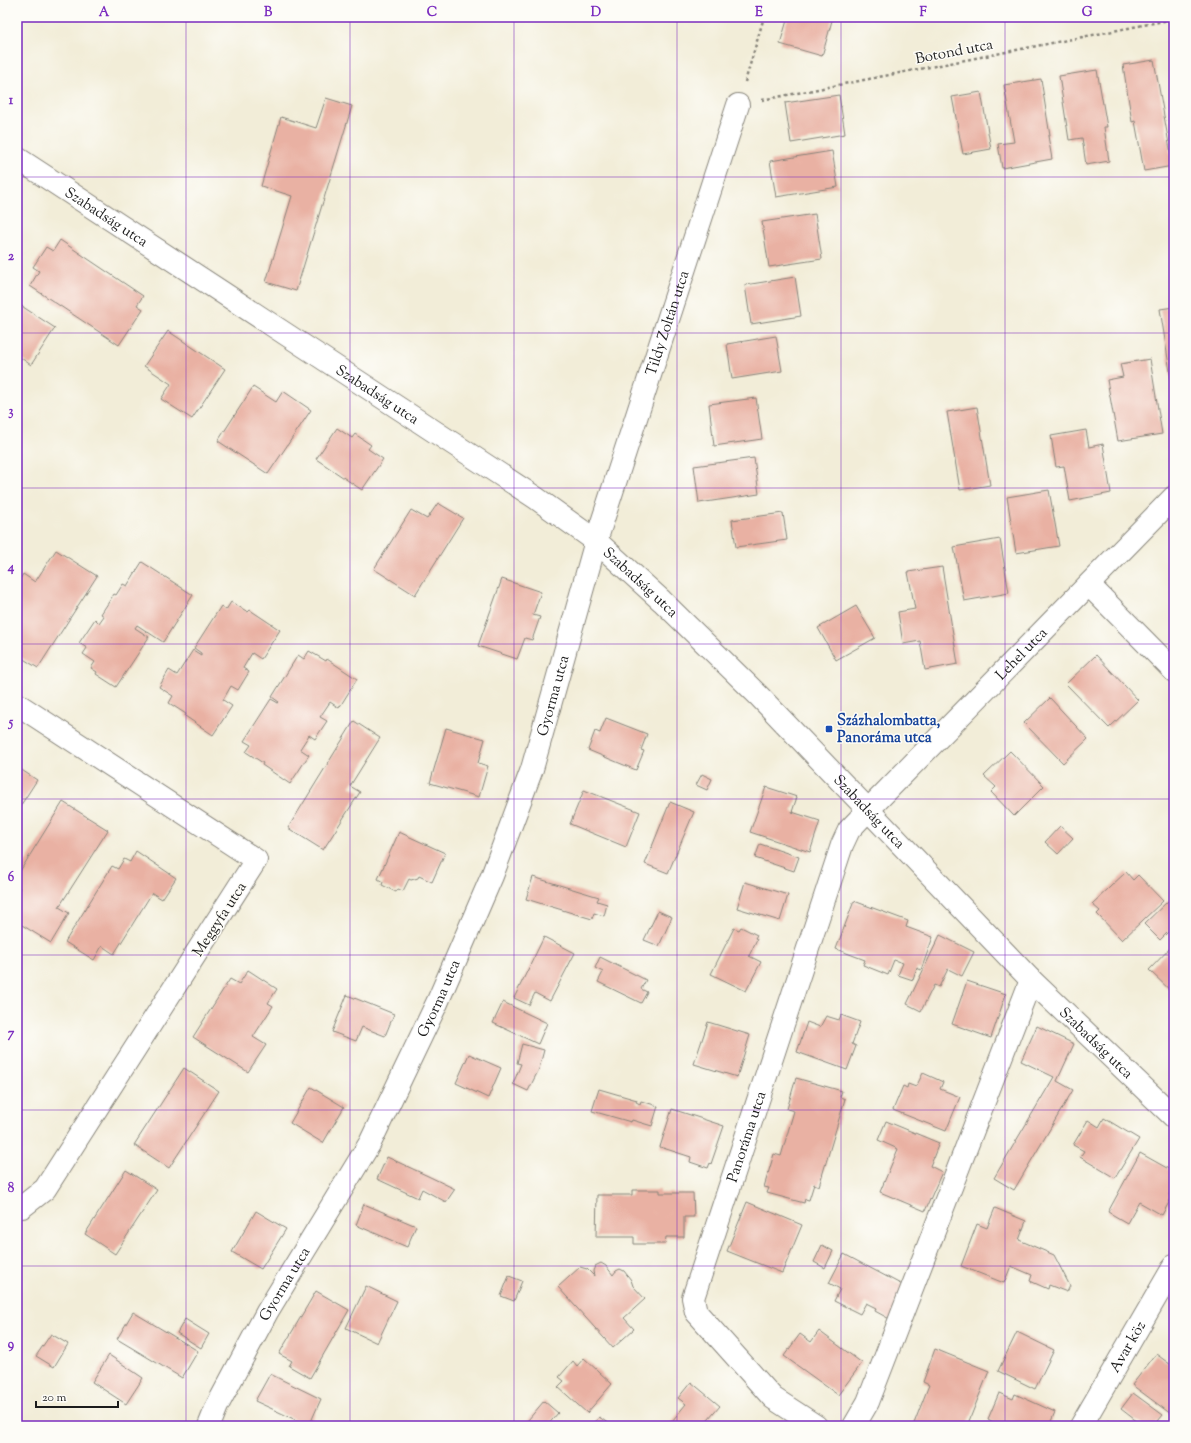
<svg xmlns="http://www.w3.org/2000/svg" width="1191" height="1443" viewBox="0 0 1191 1443" font-family="'Sorts Mill Goudy',serif">
  <style>
    .building { fill: #e9b1a3 }
    .lines { fill: none; stroke-linecap: round; stroke-linejoin: round }
    .minor-casing { stroke: #87847a; stroke-width: 24 }
    .path { stroke: #87847a; stroke-width: 2.5; stroke-dasharray: 3 3; stroke-linecap: butt }
    .minor { stroke: #fff; stroke-width: 22 }
    .grid { fill: none; stroke: #7b2cbf; stroke-width: 1; stroke-opacity: 0.55 }
    .transit-dot { fill: #1a4fb4; stroke: #fdfcf7; stroke-width: 1.5 }
    .labels { text-anchor: middle; stroke-width: 3; stroke-linejoin: round; paint-order: stroke }
    .street-label { font-size: 15px; fill: #1c1c1c; stroke: #fdfcf7 }
    .transit-label { font-size: 15px; font-weight: bold; fill: #164399; stroke: #fdfcf7; text-anchor: start }
    .neatline { fill: none; stroke: #7b2cbf; stroke-width: 1.5 }
    .grid-label { font-size: 13px; text-anchor: middle; font-weight: bold; fill: #7b2cbf }
  </style>
  <rect width="100%" height="100%" fill="#fdfcf7"/>
  <filter id="ink" filterUnits="userSpaceOnUse"><feTurbulence type="fractalNoise" baseFrequency=".025" numOctaves="2"/><feDisplacementMap in="SourceGraphic" scale="8" xChannelSelector="R" yChannelSelector="G"/><feConvolveMatrix kernelMatrix="1 2 1 2 8 2 1 2 1" color-interpolation-filters="sRGB"/></filter>
  <filter id="wash" filterUnits="userSpaceOnUse"><feTurbulence type="fractalNoise" baseFrequency=".012" numOctaves="4" result="noise"/><feDisplacementMap in="SourceGraphic" scale="16" xChannelSelector="R" yChannelSelector="G"/><feGaussianBlur stdDeviation="0.9" result="paint"/><feColorMatrix in="noise" values="0 0 0 0 0 0 0 0 0 0 0 0 0 0 0 0 0 1.4 0 .05"/><feComposite in="paint" operator="in"/></filter>
  <g filter="url(#wash)">
    <rect width="100%" height="100%" fill="#f2edd8"/>
    <g id="blocks">
      <!-- building -->
      <path class="building" d="M788 17H833L822 56 780 44Z
        M1154 60 1173 166 1144 171 1135 121 1132 122 1123 65Z
        M1097 70 1107 127H1104L1109 161 1086 165 1082 138 1069 140 1059 76Z
        M1041 79 1050 136H1048L1052 159 1002 168 998 144 1014 142 1004 85Z
        M981 92 991 149 963 154 952 97Z
        M839 95 845 134 791 143 785 103Z
        M326 98 352 106 296 291 266 282 292 196 261 186 281 117 316 128Z
        M832 151 838 187 776 197 770 161Z
        M815 214 822 259 769 267 762 222Z
        M60 240 143 296 137 305 143 309 119 345 30 286 39 271 33 267 46 247 53 251Z
        M795 277 801 316 751 324 745 285Z
        M17 303 55 328 31 365 21 358 17 363Z
        M1174 307V384H1172L1160 309Z
        M168 331 225 369 192 419 161 399 171 384 144 366Z
        M776 336 782 371 732 379 727 344Z
        M1150 359 1162 434 1118 441 1107 380 1123 377 1120 364Z
        M253 387 276 402 283 391 311 410 268 474 218 441Z
        M756 398 762 439 714 446 709 404Z
        M977 407 990 485 960 490 947 412Z
        M337 428 352 438 355 434 371 445 368 449 383 459 362 490 316 459Z
        M1086 430 1089 447 1103 444 1111 493 1070 501 1064 466 1056 467 1051 436Z
        M754 458 759 494 699 503 694 466Z
        M1049 490 1059 546 1016 553 1007 497Z
        M438 503 463 518 415 595 374 569 411 510 427 519Z
        M783 513 787 540 736 547 732 520Z
        M1000 539 1009 593 964 601 954 547Z
        M56 550 97 576 38 668 17 655V585L23 574 35 582Z
        M142 562 193 595 163 642 137 625 135 628 149 637 116 687 96 674 97 672 91 668 95 662 83 654 87 648 79 643 95 619 99 623 104 616 101 614 114 594 116 595 123 584 127 586Z
        M942 567 958 664 925 670 920 641 903 644 898 612 915 609 908 572Z
        M502 579 541 592 533 615 540 617 532 640 525 638 517 659 478 646Z
        M231 602 248 612 250 610 280 630 261 659 252 653 243 668 249 672 238 690 231 686 223 700 232 706 213 735 185 716 186 714 169 703 173 696 159 687 169 670 177 675 193 650 201 655V653L194 648 221 606 226 610Z
        M856 606 875 638 836 660 818 628Z
        M309 651 326 661 327 659 357 679 339 708 330 702 320 717 327 721 315 739 309 735 300 749 309 755 290 784 262 765 263 763 246 752 251 745 244 741 271 699 278 703 279 702 272 697 298 655 304 659Z
        M1096 655 1138 700 1109 728 1066 684Z
        M1050 698 1088 739 1063 763 1024 723Z
        M606 718 647 734 641 750 644 751 636 770 588 750 595 731 600 733Z
        M354 721 380 738 350 786 360 792 323 850 288 828Z
        M446 728 485 739 478 763 488 766 479 797 430 783Z
        M1010 751 1044 786 1014 816 991 792 996 787 984 776Z
        M17 767 37 780 17 811Z
        M702 774 712 779 707 790 696 785Z
        M766 787 797 797 792 812 820 821 810 852 750 832Z
        M584 790 640 812 626 847 570 824Z
        M63 802 108 830 59 907 69 913 51 943 17 922V892L20 888 17 886V876Z
        M670 802 694 812 668 873 645 864Z
        M1060 826 1073 838 1058 854 1045 842Z
        M399 832 445 853 432 882 419 876 418 878 411 880 409 879 403 891 398 889 396 892 382 885 383 882 378 879Z
        M760 844 799 857 794 871 755 858Z
        M136 851 176 878 162 899 152 893 114 954 102 946 94 960 65 942 112 866 118 869 124 859 130 862Z
        M1126 872 1133 880 1138 875 1163 901 1122 940 1097 914 1100 911 1092 904Z
        M533 877 599 897 597 901 607 904 604 916 594 913 592 919 526 899Z
        M745 882 788 895 780 921 737 908Z
        M854 901 908 921 906 927 933 937 921 970 917 968 913 980 898 975 903 963 894 960 888 975 863 965 865 960 836 949Z
        M1168 901 1174 907V926L1160 940 1144 924Z
        M658 911 672 917 659 946 644 940Z
        M741 927 757 935 755 938 757 939 749 956 761 962 746 991 711 974 734 928 739 930Z
        M940 935 974 952 962 976 948 969 939 987 934 985 921 1011 907 1004Z
        M544 937 575 953 550 1001 535 993 529 1005 514 998Z
        M1174 944V994L1149 970Z
        M600 957 646 980 641 989 647 992 641 1003 598 982 603 972 595 968Z
        M248 970 277 989 268 1003 273 1006 253 1037 266 1045 248 1072 193 1037 230 979 239 984Z
        M967 981 1006 994 991 1038 952 1024Z
        M347 995 394 1014 385 1036 362 1027 356 1041 332 1032Z
        M503 1002 547 1023 538 1044 493 1023Z
        M841 1015 860 1022 852 1044 856 1046 847 1070 797 1052 807 1022 820 1027 826 1016 839 1020Z
        M708 1022 750 1035 737 1077 694 1064Z
        M1037 1026 1074 1044 1057 1081 1073 1090 1014 1190 994 1178 1054 1077 1021 1061Z
        M522 1044 544 1050 539 1069 528 1091 513 1084 521 1064 517 1063Z
        M469 1054 501 1068 488 1098 456 1083Z
        M184 1068 219 1091 169 1168 134 1145Z
        M923 1073 943 1082 940 1089 960 1097 946 1131 893 1110 903 1086 907 1088 908 1084 916 1087Z
        M796 1078 842 1091 840 1097 845 1099 819 1186 814 1184 809 1200 805 1199 804 1203 767 1193 769 1188 764 1187 774 1154 781 1156 794 1111 787 1109Z
        M311 1087 344 1107 323 1143 290 1123Z
        M599 1089 637 1100 636 1102 640 1104 641 1101 658 1106 652 1126 632 1120 631 1122 592 1111Z
        M672 1109 724 1126 711 1164 710 1163 708 1168 690 1162 691 1157 660 1147Z
        M1104 1118 1139 1139 1115 1178 1080 1157 1084 1151 1073 1145 1088 1120 1099 1127Z
        M886 1121 939 1143 930 1166 942 1172 925 1211 880 1192 898 1149 878 1140Z
        M1140 1153 1174 1172V1185L1169 1195 1172 1197 1162 1215 1139 1202 1127 1223 1108 1212Z
        M387 1157 428 1176 455 1189 446 1202 422 1189 418 1198 377 1179Z
        M126 1170 157 1190 115 1254 85 1234Z
        M632 1190H660V1193H693L694 1217H684V1237H666L665 1244H634V1237H596L597 1195H632Z
        M747 1202 802 1225 782 1273 727 1251Z
        M364 1204 416 1226 407 1247 356 1225Z
        M995 1208 1026 1221 1019 1240 1054 1255 1070 1286 1067 1292 1049 1285 1048 1289 1030 1281 1032 1275 1011 1266 1004 1283 961 1266 977 1224 987 1228Z
        M256 1211 286 1229 261 1269 232 1252Z
        M822 1245 833 1251 825 1268 814 1262Z
        M844 1254 908 1288 895 1322 875 1311 876 1308 866 1303 860 1314 834 1301 840 1289 829 1283Z
        M601 1263 606 1266 613 1275 616 1271 620 1269 624 1271 631 1280 633 1286 645 1299 624 1318 634 1329 613 1348 558 1287 580 1267 587 1269 594 1276 593 1271 595 1266Z
        M509 1276 522 1281 514 1301 501 1296Z
        M366 1286 397 1301 377 1343 346 1328Z
        M316 1291 349 1310 310 1378 289 1366 292 1361 279 1354Z
        M133 1312 198 1351 182 1378 117 1339Z
        M185 1319 209 1334 201 1348 177 1333Z
        M819 1331 862 1363 838 1395 784 1356 800 1334 811 1342Z
        M1017 1332 1054 1350 1035 1389 998 1371Z
        M51 1334 68 1344 54 1367 36 1356Z
        M935 1349 989 1371 967 1426H913L929 1385 923 1382Z
        M1156 1354 1174 1367V1410L1171 1414 1132 1385Z
        M109 1355 143 1378 126 1404 92 1382Z
        M584 1358 612 1384 587 1413 558 1387 564 1381 559 1377 573 1361 577 1366Z
        M270 1374 321 1399 309 1426 255 1401Z
        M691 1382 720 1406 703 1426H668L686 1404 678 1398Z
        M999 1393 1013 1399 1015 1394 1055 1412 1049 1426H993L995 1423 988 1419Z
        M1133 1393 1163 1415 1154 1426H1143L1121 1409Z
        M544 1401 558 1413 547 1426H523Z
        M599 1417 612 1426H592Z
        M1108 1420 1119 1426H1105Z"/>
    </g>
  </g>
  <g filter="url(#ink)">
    <use href="#blocks" fill-opacity="0" stroke="#87847a" stroke-width="1"/>
    <g class="lines">
      <!-- minor casing -->
      <g class="minor-casing">
        <g id="minor">
          <path id="s1" d="M17 158 536 498 596 541 662 601 759 696 1031 980 1174 1117"/>
          <path d="M1089 585 1174 671"/>
          <path d="M17 704 256 860 45 1189 22 1207 17 1206"/>
          <path id="s2" d="M209 1426 217 1406 267 1312 370 1143 437 1003 492 876 532 769 596 541 738 105"/>
          <path id="s3" d="M816 1426 773 1398 696 1312 693 1298 842 845 849 830 868 810 1174 497"/>
          <path d="M854 1426 868 1402 1031 980"/>
          <path id="s4" d="M1081 1426 1174 1266"/>
        </g>
      </g>
      <!-- path -->
      <path class="path" d="M745 82 764 17
        M762 100 1174 19"/>
      <!-- minor -->
      <use href="#minor" class="minor"/>
    </g>
  </g>
  <!-- grid -->
  <path class="grid" d="M186 17V1426M350 17V1426M514 17V1426M677 17V1426M841 17V1426M1005 17V1426M17 177H1174M17 333H1174M17 488H1174M17 644H1174M17 799H1174M17 955H1174M17 1110H1174M17 1266H1174"/>
  <!-- markers -->
  <rect class="transit-dot" x="825" y="725" width="8" height="8" rx="2"/>
  <g class="labels">
    <!-- street labels -->
    <g class="street-label">
      <text transform="translate(954 51) rotate(-11)" y="5">Botond utca</text>
      <text dy="5" stroke="none"><textPath href="#s1" startOffset="107">Szabadság utca</textPath></text>
      <text dy="5" stroke="none"><textPath href="#s2" startOffset="1200">Tildy Zoltán utca</textPath></text>
      <text dy="5" stroke="none"><textPath href="#s1" startOffset="431">Szabadság utca</textPath></text>
      <text dy="5" stroke="none"><textPath href="#s1" startOffset="755">Szabadság utca</textPath></text>
      <text dy="5" stroke="none"><textPath href="#s3" startOffset="921">Lehel utca</textPath></text>
      <text dy="5" stroke="none"><textPath href="#s2" startOffset="810">Gyorma utca</textPath></text>
      <text dy="5" stroke="none"><textPath href="#s1" startOffset="1079">Szabadság utca</textPath></text>
      <text transform="translate(219 919) rotate(-57)" y="5">Meggyfa utca</text>
      <text dy="5" stroke="none"><textPath href="#s2" startOffset="486">Gyorma utca</textPath></text>
      <text dy="5" stroke="none"><textPath href="#s1" startOffset="1403">Szabadság utca</textPath></text>
      <text dy="5" stroke="none"><textPath href="#s3" startOffset="351">Panoráma utca</textPath></text>
      <text dy="5" stroke="none"><textPath href="#s2" startOffset="161">Gyorma utca</textPath></text>
      <text dy="5" stroke="none"><textPath href="#s4" startOffset="92">Avar köz</textPath></text>
    </g>
    <!-- transit labels -->
    <g class="transit-label">
      <text x="837" y="725">Százhalombatta,<tspan x="837" dy="17">Panoráma utca</tspan></text>
    </g>
  </g>
  <!-- margin -->
  <rect width="1191" height="1443" fill="none" stroke="#fdfcf7" stroke-width="44"/>
  <!-- scale -->
  <path d="M36 1401v6h82v-6" fill="none" stroke="#1c1c1c" stroke-width="2"/>
  <text x="42" y="1401" font-size="12" fill="#1c1c1c" stroke="#fdfcf7" stroke-width="3" paint-order="stroke">20 m</text>
  <rect x="22" y="22" width="1147" height="1399" class="neatline"/>
  <g class="grid-label">
    <text x="104" y="16">A</text>
    <text x="268" y="16">B</text>
    <text x="432" y="16">C</text>
    <text x="596" y="16">D</text>
    <text x="759" y="16">E</text>
    <text x="923" y="16">F</text>
    <text x="1087" y="16">G</text>
    <text x="11" y="104">1</text>
    <text x="11" y="260">2</text>
    <text x="11" y="415">3</text>
    <text x="11" y="571">4</text>
    <text x="11" y="726">5</text>
    <text x="11" y="881">6</text>
    <text x="11" y="1037">7</text>
    <text x="11" y="1192">8</text>
    <text x="11" y="1348">9</text>
  </g>
</svg>
